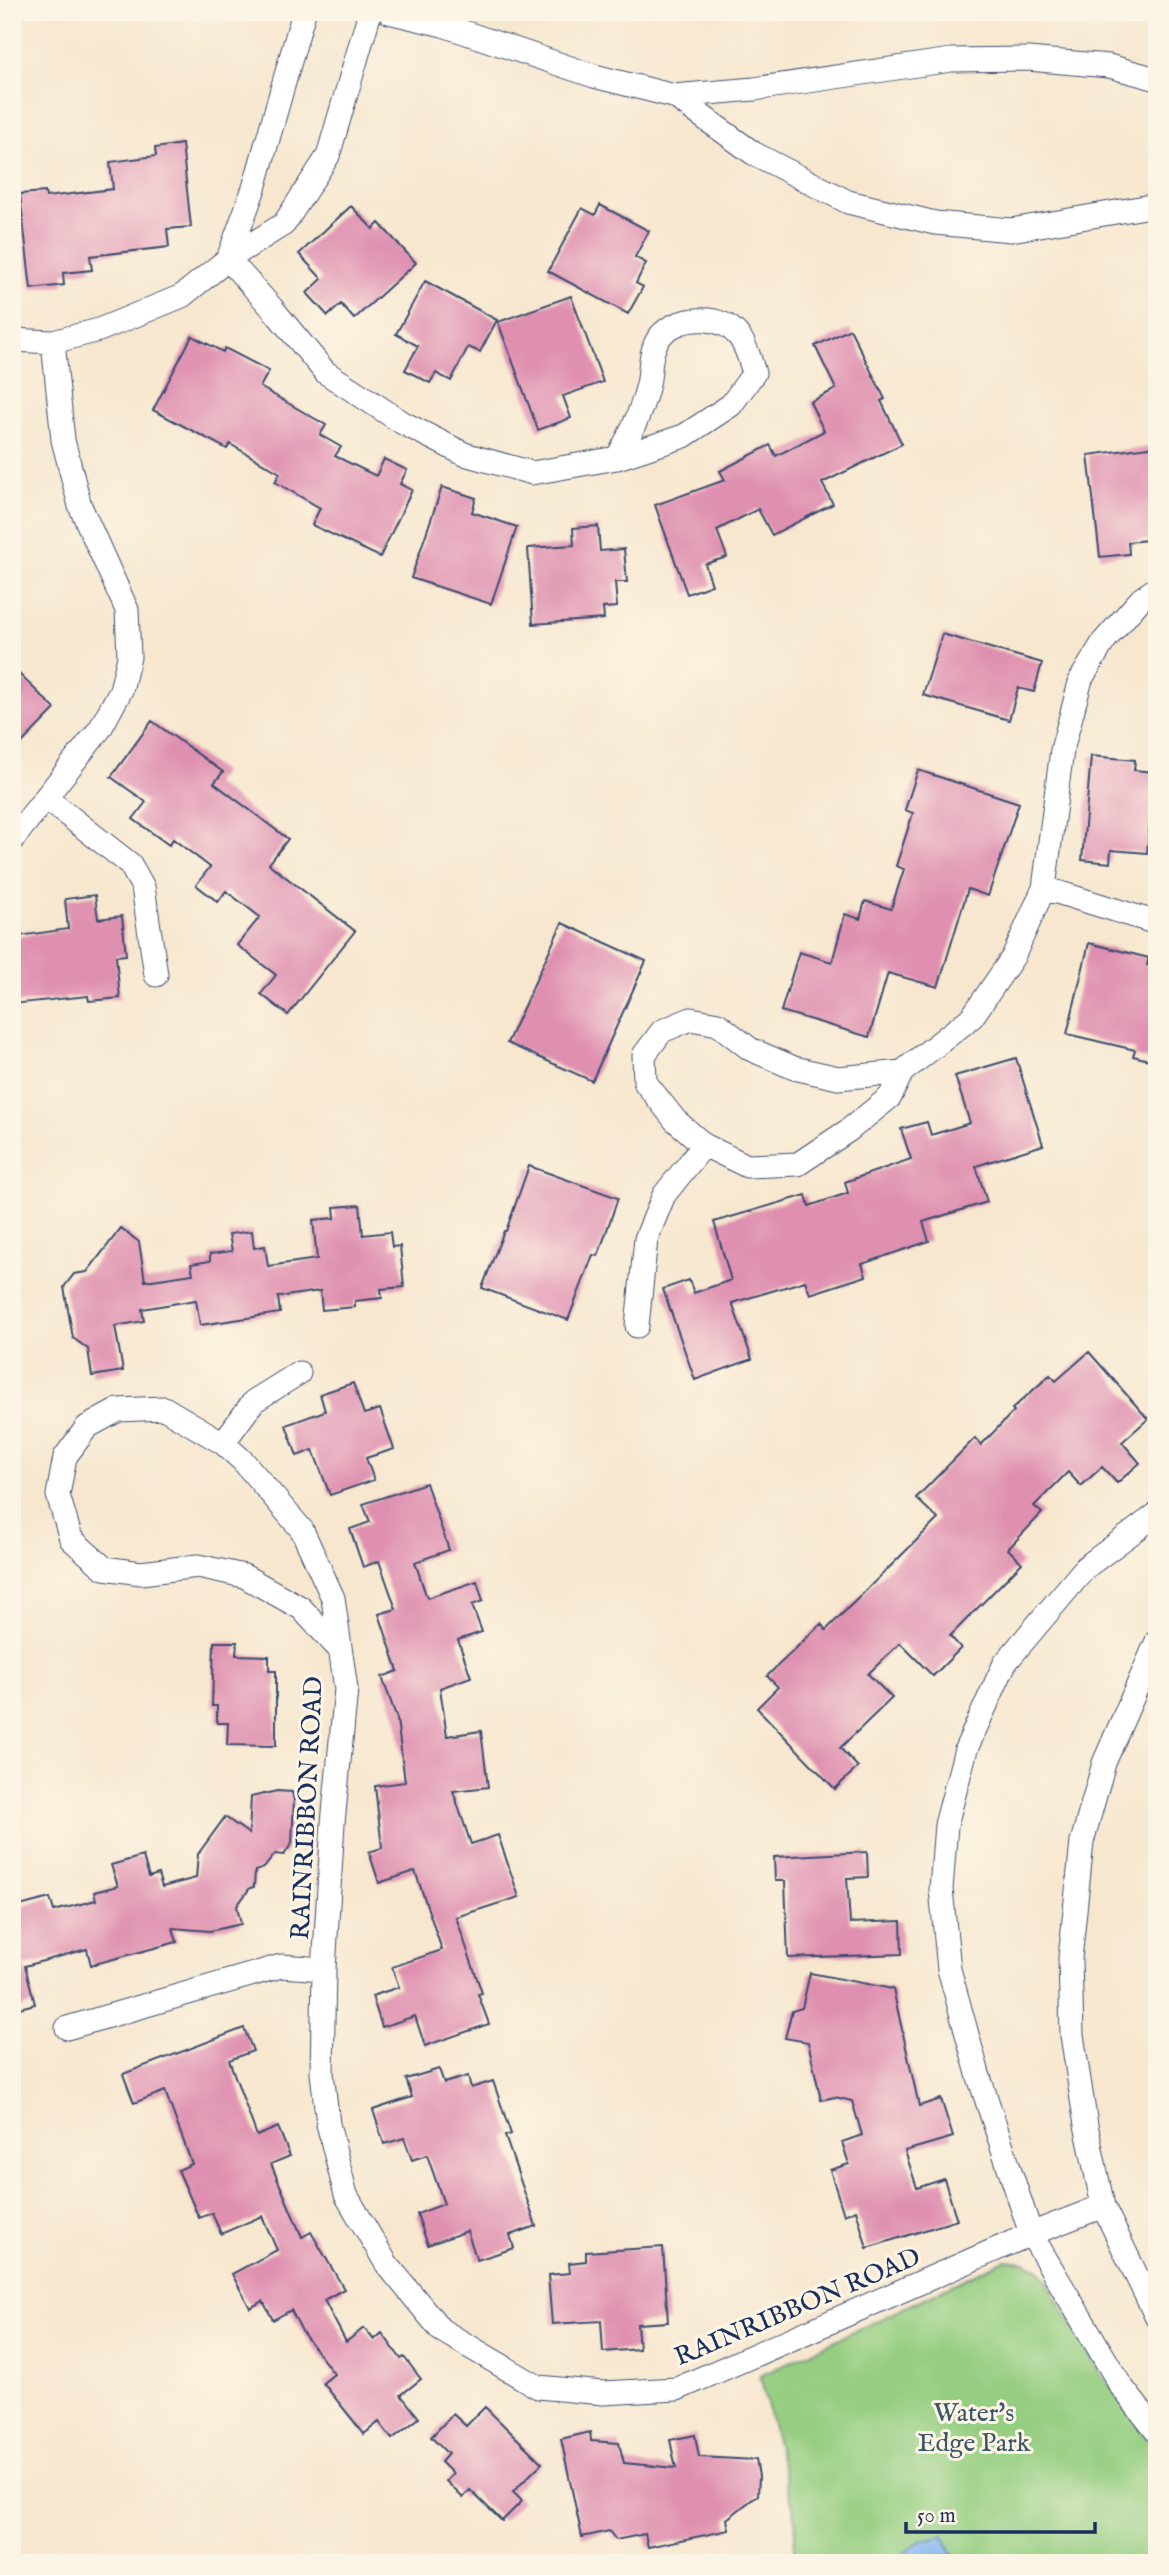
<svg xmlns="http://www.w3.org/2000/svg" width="1169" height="2575" viewBox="0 0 1169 2575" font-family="'IM FELL English',serif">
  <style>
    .green { fill: #95ce81; stroke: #587e70; stroke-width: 2 }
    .water { fill: #82b3ee; stroke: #4e71a6; stroke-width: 2 }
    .building { fill: #df90b0 }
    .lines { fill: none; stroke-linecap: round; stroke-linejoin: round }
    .street-casing { stroke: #3c4b6f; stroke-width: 25 }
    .street { stroke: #fff; stroke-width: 23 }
    .labels { text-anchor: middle; stroke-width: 6; stroke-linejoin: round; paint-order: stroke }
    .street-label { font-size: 26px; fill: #1b2f5e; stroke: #fcf5e5 }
    .park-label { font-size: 26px; fill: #3a5767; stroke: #fcf5e5 }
  </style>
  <rect width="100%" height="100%" fill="#fcf5e5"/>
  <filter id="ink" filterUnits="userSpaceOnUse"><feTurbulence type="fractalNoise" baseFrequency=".0143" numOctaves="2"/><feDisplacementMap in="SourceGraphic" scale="14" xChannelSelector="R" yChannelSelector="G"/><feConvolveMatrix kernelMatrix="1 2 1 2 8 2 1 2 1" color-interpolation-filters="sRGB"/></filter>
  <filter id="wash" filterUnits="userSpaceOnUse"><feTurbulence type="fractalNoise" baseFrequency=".00686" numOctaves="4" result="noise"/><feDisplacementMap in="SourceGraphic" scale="28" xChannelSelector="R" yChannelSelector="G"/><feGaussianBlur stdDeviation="1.57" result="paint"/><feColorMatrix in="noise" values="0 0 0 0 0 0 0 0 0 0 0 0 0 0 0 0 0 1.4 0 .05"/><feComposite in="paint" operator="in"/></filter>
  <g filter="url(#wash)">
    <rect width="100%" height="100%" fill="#f7e7cf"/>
    <!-- green -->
    <path class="green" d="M1005 2260 1024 2262 1040 2269 1101 2375 1157 2446V2563H793L796 2519 760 2376Z"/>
    <!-- water -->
    <path class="water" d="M944 2535 956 2563H891L922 2540Z"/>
    <g id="blocks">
      <!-- building -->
      <path class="building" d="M182 144 191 227 167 229 169 247 90 256 92 270 63 273 64 285 31 289 20 194 45 192 46 197 113 189 110 162 156 156 155 148Z
        M600 205 649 231 635 257 646 263 636 283 643 287 628 314 548 271 582 208 595 215Z
        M351 206 373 229 379 223 416 263 354 319 341 304 328 316 307 293 322 279 299 254Z
        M425 281 497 320 480 352 468 347 451 381 436 373 430 383 405 370 418 346 396 334Z
        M571 296 603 382 563 396 571 418 538 430 498 322Z
        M850 329 885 399 881 401 902 444 822 483 833 504 772 535 758 509 717 530 727 557 705 564 712 585 687 594 655 505 725 480 720 471 770 445 776 456 824 431 810 402 836 389 815 346Z
        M192 336 223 352 225 348 269 371 260 387 326 425 320 435 341 447 335 456 376 476 384 459 407 470 400 484 412 490 380 557 312 525 320 508 275 482 280 473 230 444 227 449 153 410Z
        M1157 446V539L1128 542 1129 554 1100 557 1088 455Z
        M442 487 476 498 472 512 517 527 491 604 411 578Z
        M598 526 600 551 624 549 627 582H615L617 607 603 608 604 619 533 624 528 548 574 545 573 528Z
        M942 634 1042 663 1034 692 1018 688 1009 720 923 695Z
        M12 667 55 709 12 753Z
        M152 721 223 772 214 783 288 839 269 864 355 931 288 1015 261 994 276 975 237 945 260 917 226 891 218 902 196 885 210 867 173 839 169 845 133 819 146 802 111 777Z
        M1091 756 1135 760 1134 770 1154 772 1147 853 1111 850 1110 863 1082 860Z
        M918 770 1019 803 988 896 968 889 938 987 888 973 869 1037 781 1011 799 952 832 962 845 914 860 919 865 901 891 909 904 869 896 866 913 813 905 810Z
        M95 895 98 919 122 916 126 955 116 956 120 998 89 1001 88 996 12 1004V937L68 929 65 899Z
        M562 923 646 961 592 1081 507 1043Z
        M1089 943 1149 958 1147 965 1157 967V1062L1133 1056 1135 1050 1067 1034Z
        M1016 1058 1043 1145 976 1166 987 1202 923 1222 929 1241 862 1264 866 1276 810 1294 805 1281 732 1303 752 1359 695 1380 663 1289 689 1280 694 1293 731 1280 714 1222 806 1195 809 1206 848 1193 845 1182 911 1159 901 1129 927 1122 931 1135 970 1123 955 1076Z
        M529 1166 618 1198 598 1256 593 1255 568 1320 482 1288 504 1231H506Z
        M360 1205 363 1235 390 1232 392 1247 400 1246 404 1287 381 1289 382 1298 355 1301V1307L322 1310 320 1291 278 1297 280 1313 200 1325 196 1300 142 1309 144 1321 115 1326 123 1371 92 1376 88 1349 73 1338 64 1287 74 1274 87 1272 121 1228 139 1242 145 1281 193 1274 191 1264 210 1261V1254L232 1251 229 1234 252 1231 254 1248 265 1246 268 1266 317 1259 313 1220 335 1218 334 1207Z
        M1089 1352 1148 1419 1122 1442 1140 1463 1117 1483 1102 1467 1081 1486 1068 1472 1034 1506 1042 1513 1008 1549 1022 1563 950 1636 961 1648 933 1676 900 1643 868 1674 892 1698 840 1748 858 1767 835 1789 757 1708 778 1687 767 1676 821 1624 826 1630 938 1519 916 1498 975 1438 981 1445 1014 1411 1012 1409 1050 1375 1056 1381Z
        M353 1383 364 1414 380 1409 394 1449 366 1458 374 1480 330 1495 313 1450 297 1456 286 1425 325 1411 320 1394Z
        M426 1483 449 1550 415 1562 427 1598 477 1581 483 1601 472 1605 482 1632 458 1640 471 1677 440 1688 447 1736 481 1731 488 1787 453 1791 471 1844 498 1835 519 1897 456 1917 482 1993 478 1994 489 2024 425 2046 415 2016 382 2027 372 1996 399 1987 392 1967 442 1950 415 1871 379 1883 369 1852 382 1848 375 1786 405 1782 397 1719 382 1677 398 1671 379 1614 396 1609 379 1561 363 1567 350 1529 370 1522 363 1504Z
        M214 1642H237L236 1655 269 1656V1671H276V1746L227 1745 228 1723H217V1706H212Z
        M277 1791 292 1792 294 1800 292 1843 284 1855 275 1854 264 1868 255 1871 254 1887 250 1888 237 1906 241 1924 210 1931 173 1928 177 1942 91 1965 87 1949 25 1966 35 2004 12 2010V1908L50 1898 54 1911 96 1900 94 1892 118 1886 111 1865 143 1856 149 1877 158 1874 162 1887 196 1878 198 1854 225 1817 249 1834 251 1797Z
        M867 1852 868 1877 847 1878 850 1923 901 1921 902 1954 788 1958 785 1881H775L774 1857Z
        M810 1973 893 1989 919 2106 941 2099 953 2137 905 2151 917 2188 944 2179 957 2220 867 2248 856 2210 844 2215 830 2170 849 2164 842 2142 862 2135 852 2101 835 2097 821 2100 808 2042 785 2038 792 2011 802 2008Z
        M244 2028 253 2051 229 2060 257 2136 278 2127 290 2156 271 2164 302 2237 311 2232 344 2289 324 2300 346 2342 364 2328 374 2340 382 2333 401 2359 404 2357 421 2379 401 2395 419 2418 392 2439 379 2422 364 2434 323 2383 334 2374 303 2333 291 2310 273 2320 263 2301 250 2308 232 2274 277 2250 262 2216 221 2234 212 2213 199 2218 178 2170 192 2164 165 2091 134 2103 123 2074Z
        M439 2069 444 2083 468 2076 471 2088 493 2081 511 2134 505 2136 536 2226 510 2235 514 2248 477 2260 467 2231 428 2245 417 2214 444 2204 427 2155 412 2160 404 2138 384 2144 373 2110 412 2097 406 2079Z
        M663 2247 668 2322 637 2324 639 2349 603 2352 601 2321 552 2324 548 2275 570 2273 569 2263 586 2261V2252Z
        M485 2407 542 2463 513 2492 522 2501 502 2521 470 2490 463 2498 446 2481 453 2474 441 2462 448 2454 431 2437 453 2414 466 2426Z
        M590 2432 591 2441 619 2443 624 2463 676 2468 670 2440 695 2435 699 2457 756 2460 759 2476 758 2495 727 2519 729 2530 648 2547 645 2534 616 2540 609 2531 582 2537 561 2439Z"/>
    </g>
  </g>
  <g filter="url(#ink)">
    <use href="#blocks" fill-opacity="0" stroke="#3c4b6f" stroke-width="2"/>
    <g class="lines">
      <!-- street casing -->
      <g class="street-casing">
        <path id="street" d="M389 12 443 25 594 76 674 96 754 89 951 60 1028 59 1109 66 1157 79
          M674 96 753 153 848 202 935 223 1011 230 1157 205
          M228 259 272 308 325 372 403 423 464 454 532 473 617 458 684 436 731 405 754 373C746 346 740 324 708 320 686 318 659 326 653 351 649 363 651 376 647 388 641 413 630 436 617 458
          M228 259 254 188 304 12
          M12 340 53 342 99 330 182 296 228 259 284 224 328 156 370 12
          M46 798 130 864 143 887 156 975
          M12 840 100 729 121 690 129 657 127 610 80 506 63 440 53 342
          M1044 888 1157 923
          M902 1072 838 1078 794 1068 750 1049 718 1024 691 1019 662 1031 644 1055 645 1082 675 1120 704 1145 747 1166 798 1164 849 1130 890 1097 902 1072 972 1017 1013 957 1044 888 1062 750 1081 679 1104 641 1141 599 1157 588
          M637 1326 646 1239 664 1195 704 1145
          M223 1443 254 1401 299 1373
          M1157 1514 1086 1567 1005 1663 966 1749 946 1825 941 1889 949 1969 978 2074 1031 2234 1121 2386 1157 2432
          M1157 1641 1104 1763 1082 1842 1070 1959 1072 2035 1086 2125 1103 2206 1157 2318
          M340 1650 301 1608 244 1576 198 1566 141 1573 104 1568 71 1539 58 1495 65 1457 87 1427 118 1410 164 1408 223 1443 243 1461 302 1530 333 1598 346 1689 333 1823 324 1969 322 2073 328 2124 346 2195 386 2263 441 2330 538 2387 603 2393 677 2389 1031 2234 1103 2206
          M67 2028 281 1966 324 1969"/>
      </g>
      <!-- street -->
      <use href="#street" class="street"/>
    </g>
  </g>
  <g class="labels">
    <!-- street labels -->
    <g class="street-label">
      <text transform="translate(306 1808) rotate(-87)" y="9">RAINRIBBON ROAD</text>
      <text transform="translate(797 2306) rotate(-23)" y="9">RAINRIBBON ROAD</text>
    </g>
    <!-- park labels -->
    <g class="park-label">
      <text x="974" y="2421">Water's<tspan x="974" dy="30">Edge Park</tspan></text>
    </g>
  </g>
  <!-- margin -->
  <rect width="1169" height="2575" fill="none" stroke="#fcf5e5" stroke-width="42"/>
  <!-- scale -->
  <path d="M906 2522v10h189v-10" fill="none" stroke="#1b2f5e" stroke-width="3.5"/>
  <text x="917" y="2522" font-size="21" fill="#1b2f5e" stroke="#fcf5e5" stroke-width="5" paint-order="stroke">50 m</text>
</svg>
